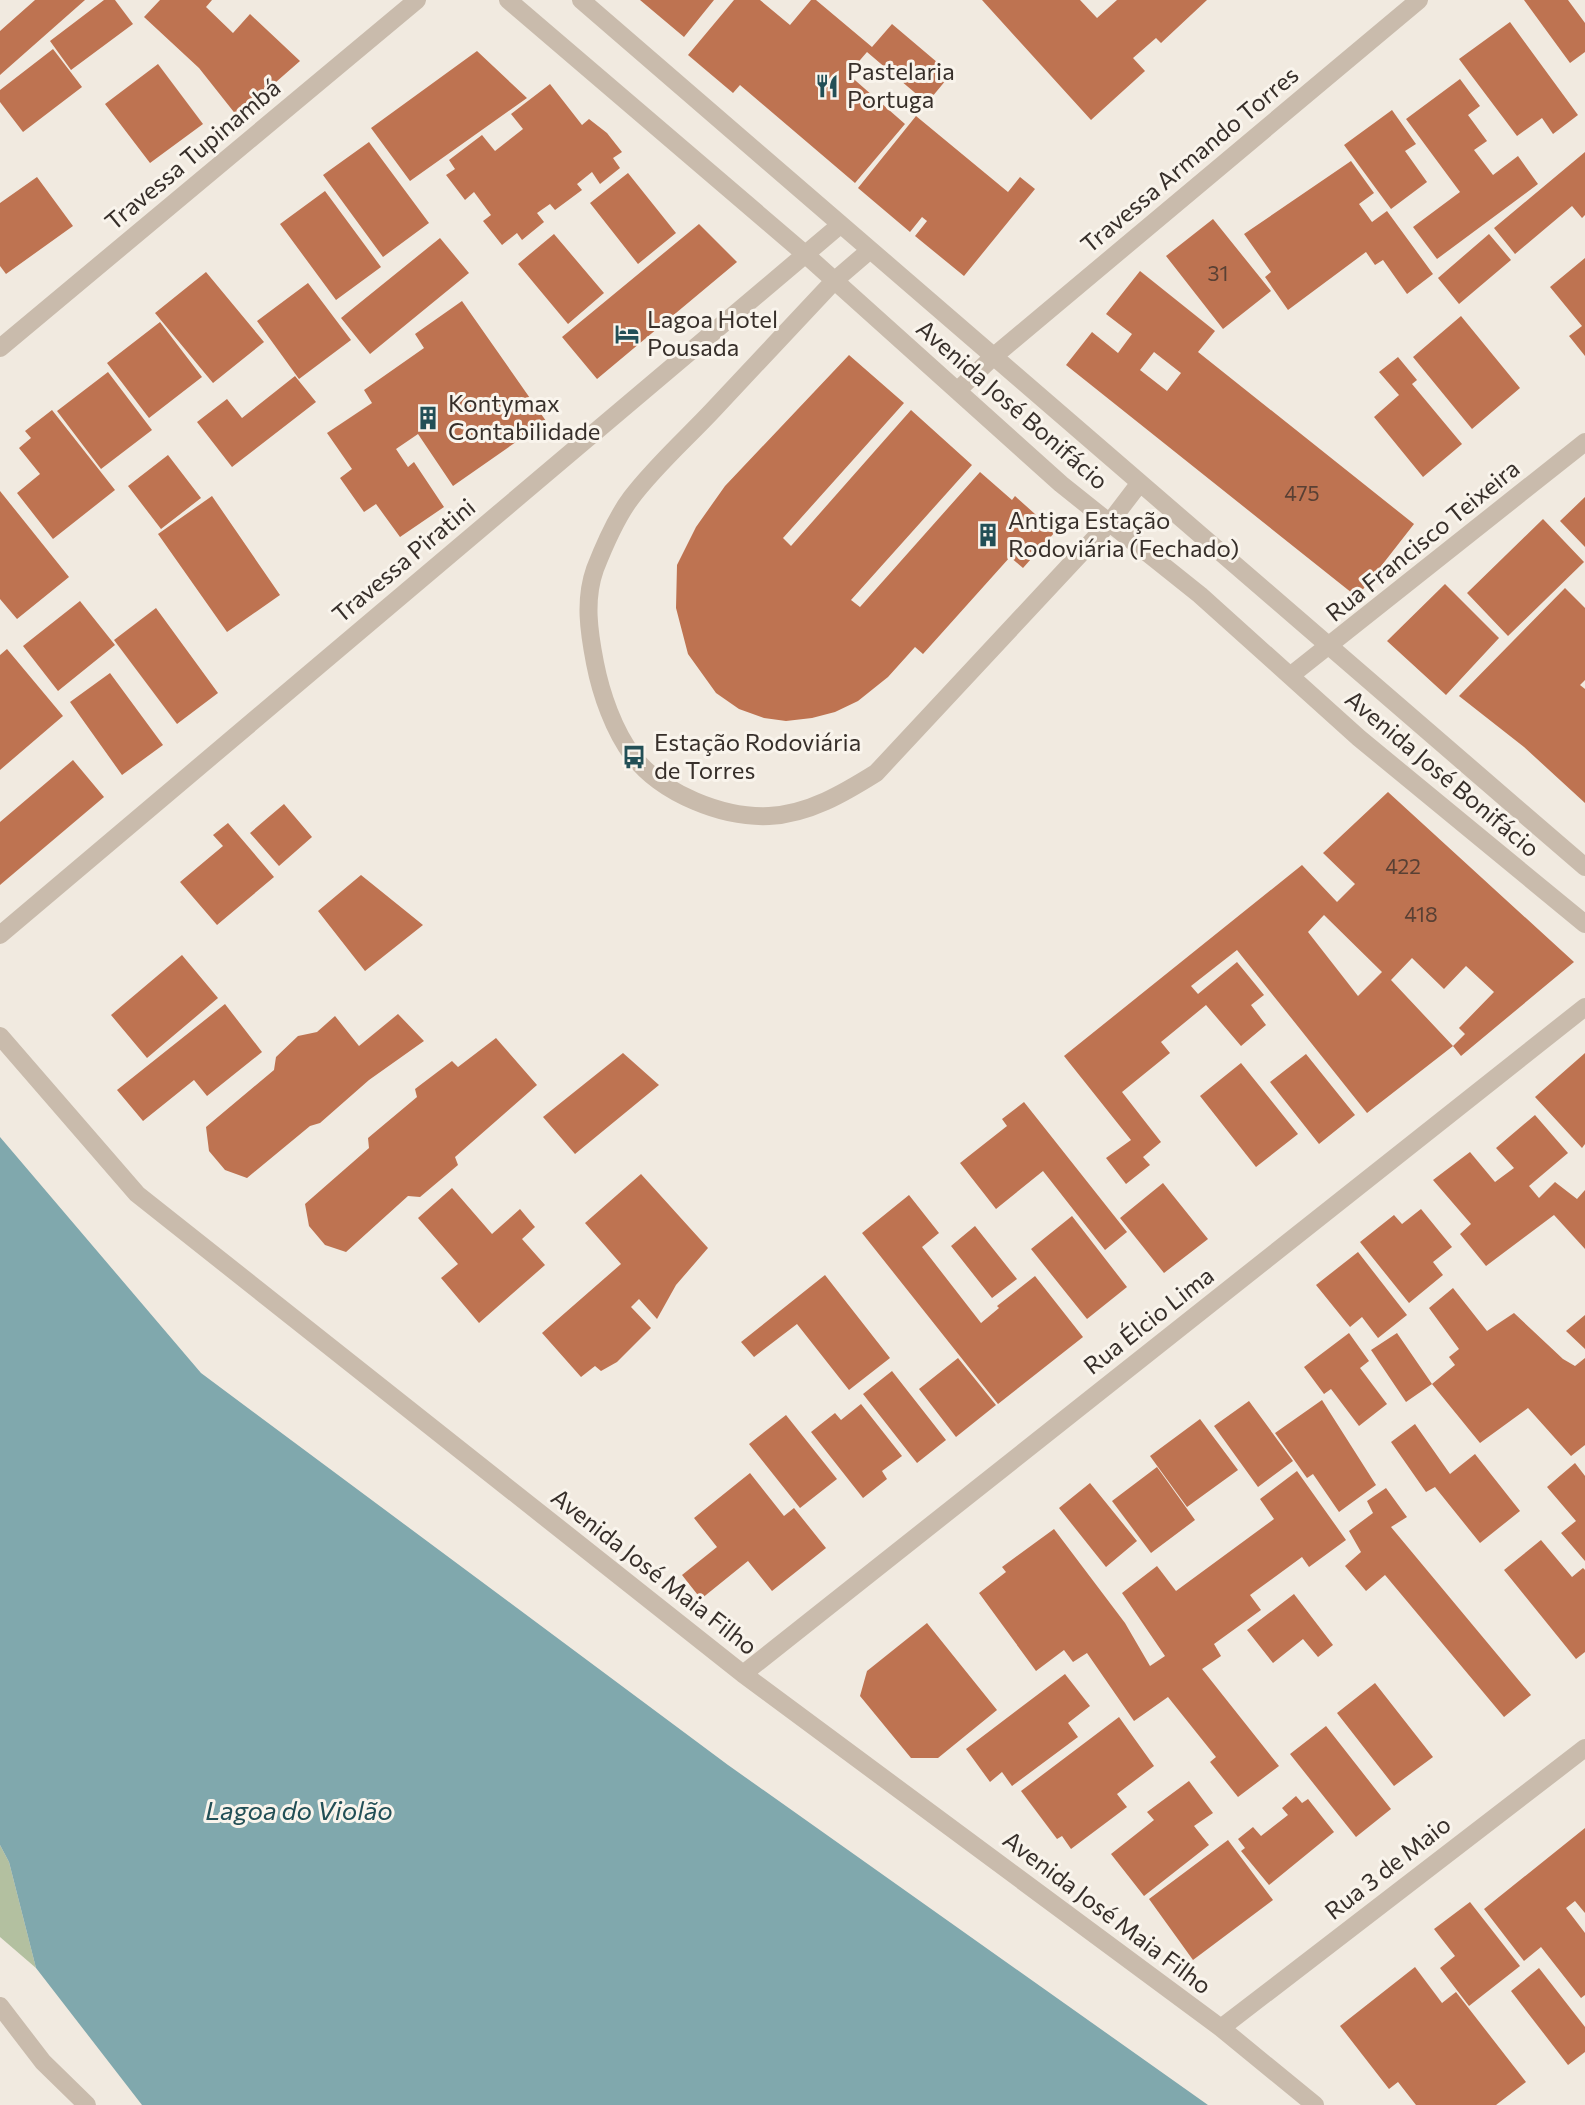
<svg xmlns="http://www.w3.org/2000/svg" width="1585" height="2105" viewBox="0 0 1585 2105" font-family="Commissioner,sans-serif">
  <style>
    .green { fill: #b3c0a0 }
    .water { fill: #80a8ad }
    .building { fill: #be7351; fill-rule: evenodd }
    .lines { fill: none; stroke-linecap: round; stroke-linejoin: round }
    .minor { stroke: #c9bbac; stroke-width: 18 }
    .labels { text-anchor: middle; stroke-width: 6; stroke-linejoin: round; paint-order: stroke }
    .number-label { font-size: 21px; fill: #594034 }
    .poi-label { font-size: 24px; fill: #372f2a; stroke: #f9f4ec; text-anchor: start }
    .street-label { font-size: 24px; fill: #372f2a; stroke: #f9f4ec }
    .water-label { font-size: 26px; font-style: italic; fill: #224f56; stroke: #f9f4ec }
  </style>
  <rect width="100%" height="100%" fill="#f1eae0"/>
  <!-- green -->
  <path class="green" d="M0 1845 9 1862 36 1968 0 1937Z"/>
  <!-- water -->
  <path class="water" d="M0 1137 201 1373 728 1765 1208 2105H142L36 1968 9 1862 0 1845Z"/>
  <!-- building -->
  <path class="building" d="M35 0H85L0 75V31Z
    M104 0H115L133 24 71 70 50 41Z
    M160 0H212L206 7 233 33 250 14 300 61 237 116 199 68 144 17Z
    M640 0H714L684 37Z
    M734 0H760L790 25 811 0H816L872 47 892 24 951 74 927 103 867 52 848 74 905 124 855 183 740 85 733 93 688 55Z
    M982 0H1080L1097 18 1117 0H1207L1161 43 1156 38 1133 58 1145 71 1091 120Z
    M1524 0H1568L1585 23V52L1570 63Z
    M1510 22 1578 115 1553 134 1542 118 1517 136 1459 59Z
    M53 49 82 87 23 132 0 102V90Z
    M477 51 527 98 410 181 371 128Z
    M158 64 203 124 150 163 105 104Z
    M1460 79 1480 106 1468 115 1487 141 1474 150 1493 175 1518 156 1538 184 1437 259 1413 227 1460 192 1406 119Z
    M550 84 582 125 589 119 607 133 622 152 613 158 620 168 600 184 592 172 577 184 582 190 555 210 550 204 537 213 544 222 522 240 517 233 502 245 483 221 491 215 474 192 465 200 446 175 455 169 449 160 482 135 495 151 523 129 511 114Z
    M1392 110 1416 144 1405 151 1427 182 1391 209 1344 145Z
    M916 116 1008 192 1020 177 1035 189 964 276 915 236 927 221 922 217 910 232 858 188Z
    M369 142 429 223 383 257 323 175Z
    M1585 152V215L1582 218 1572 206 1515 254 1494 228Z
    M1351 161 1374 193 1359 204 1372 222 1387 211 1433 274 1407 294 1383 260 1375 265 1366 252 1288 310 1265 277 1271 272 1244 234Z
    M628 173 676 233 638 264 590 203Z
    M37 177 73 226 6 274 0 266V203Z
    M325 191 381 267 336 300 280 224Z
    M1213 219 1271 291 1223 329 1166 256Z
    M699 224 737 262 597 379 562 337Z
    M554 234 604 293 568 324 518 264Z
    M1489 234 1511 260 1459 304 1438 278Z
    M440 238 469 273 370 354 341 318Z
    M1585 258V356L1569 336 1582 326 1550 287Z
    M1140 271 1215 331 1198 352 1414 524 1357 597 1066 365 1092 332 1118 353 1132 334 1106 314ZM1154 352 1181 373 1167 391 1140 370Z
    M206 272 264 342 213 383 155 313Z
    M308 283 351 340 299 379 257 321Z
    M462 301 546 421 453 486 418 434 396 449 408 467 414 462 444 507 400 537 376 504 364 512 340 478 352 469 327 433 372 403 364 390 424 348 415 334Z
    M1461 316 1520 388 1472 429 1413 357Z
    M160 322 202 377 149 418 107 363Z
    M849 355 904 403 783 538 791 546 911 410 972 465 851 600 860 607 980 472 1012 500 1015 496 1055 532 1023 568 1010 557 923 654 915 647 888 677 858 701 835 712 812 718 786 721 764 718 739 709 716 693 688 654 676 608 677 565 696 527 725 486Z
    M1398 357 1417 380 1412 384 1462 444 1423 477 1374 417 1399 395 1379 372Z
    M108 372 152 430 101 469 57 411Z
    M295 376 316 402 232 467 197 422 227 399 242 418Z
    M52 410 115 490 53 539 17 493 40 474 19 448 31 438 25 431Z
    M168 455 201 498 161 529 128 486Z
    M0 491 69 577 17 619 0 599Z
    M212 496 280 595 227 632 158 534Z
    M1585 497V547L1560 521Z
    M1543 519 1584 562 1508 636 1467 593Z
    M1445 584 1499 638 1446 695 1387 641Z
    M1565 588 1585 608V680L1580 685 1585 689V803L1524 747 1459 696Z
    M80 601 115 645 58 691 23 646Z
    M156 608 218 693 177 724 114 640Z
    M7 649 63 716 0 770V655Z
    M110 673 163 745 122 775 70 702Z
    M73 760 104 797 0 885V822Z
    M1388 792 1574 962 1461 1056 1453 1046 1465 1034 1459 1028 1494 992 1466 966 1444 989 1412 958 1391 980 1453 1046 1367 1113 1237 950 1191 986 1198 994 1237 962 1264 995 1251 1005 1266 1025 1241 1046 1206 1005 1161 1042 1170 1053 1122 1092 1161 1142 1143 1157 1150 1165 1126 1184 1106 1158 1131 1140 1064 1056 1302 865 1337 902 1355 884 1323 853ZM1324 915 1382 972 1358 996 1308 932Z
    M284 804 312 837 279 866 250 833Z
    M228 823 274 877 217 925 180 882 223 846 213 835Z
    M361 875 423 925 365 971 318 911Z
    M182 955 218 998 147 1058 111 1015Z
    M225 1004 262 1052 207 1096 194 1080 143 1121 117 1090Z
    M398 1014 424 1041 369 1080 320 1123 310 1126 247 1178 225 1170 209 1151 206 1127 274 1070 276 1057 298 1036 317 1032 335 1016 359 1046Z
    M496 1038 537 1085 455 1157 458 1165 420 1197 408 1196 346 1252 325 1245 309 1226 305 1204 369 1148 368 1138 417 1097 415 1089 452 1061 458 1067Z
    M623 1053 659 1085 575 1154 543 1117Z
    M1585 1053V1144L1582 1148 1535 1097Z
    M1306 1054 1355 1115 1319 1144 1270 1082Z
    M1241 1063 1298 1134 1256 1167 1200 1096Z
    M1024 1102 1127 1232 1105 1250 1043 1171 996 1209 960 1163 1007 1126 1002 1119Z
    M1535 1115 1568 1153 1529 1186 1539 1198 1555 1182 1577 1199 1585 1190V1249L1554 1215 1486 1266 1460 1234 1471 1224 1433 1180 1470 1152 1495 1182 1514 1168 1496 1148Z
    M641 1174 708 1248 676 1285 657 1319 639 1299 631 1307 651 1328 617 1362 601 1371 595 1366 581 1377 542 1333 621 1264 585 1223Z
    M1163 1183 1208 1239 1164 1273 1120 1218Z
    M452 1188 492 1234 520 1209 535 1227 522 1239 545 1265 479 1323 441 1278 458 1264 418 1218Z
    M909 1195 939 1233 922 1247 981 1323 999 1308 997 1306 1035 1276 1083 1337 998 1404 862 1233Z
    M1421 1209 1452 1247 1433 1262 1443 1275 1409 1303 1360 1242 1394 1215 1402 1224Z
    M1072 1216 1127 1287 1087 1319 1031 1249Z
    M975 1226 1017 1279 992 1298 951 1246Z
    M1358 1252 1407 1315 1378 1338 1362 1317 1350 1327 1316 1285Z
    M825 1275 890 1358 849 1390 797 1324 754 1357 741 1342Z
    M1453 1288 1487 1331 1514 1313 1563 1359 1575 1366 1585 1358V1445L1571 1456 1528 1408 1480 1443 1432 1384 1455 1365 1449 1357 1459 1349 1429 1308Z
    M1585 1315V1349L1566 1331Z
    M1349 1333 1369 1361 1360 1368 1387 1404 1359 1426 1331 1389 1324 1394 1304 1367Z
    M1397 1333 1432 1384 1406 1402 1371 1350Z
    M958 1358 996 1405 956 1437 919 1389Z
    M892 1371 946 1440 917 1463 863 1394Z
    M1322 1400 1376 1485 1339 1512 1313 1474 1307 1478 1275 1433Z
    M1249 1401 1293 1461 1258 1487 1214 1426Z
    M861 1404 902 1456 882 1471 887 1479 863 1498 811 1432 835 1413 841 1420Z
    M786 1415 837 1479 800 1508 749 1444Z
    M1200 1419 1238 1470 1187 1507 1150 1456Z
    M1415 1424 1450 1474 1475 1454 1520 1511 1480 1543 1435 1487 1426 1492 1391 1442Z
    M1575 1463 1585 1476V1561L1561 1533 1576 1521 1547 1487Z
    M1157 1467 1195 1520 1151 1553 1112 1501Z
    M1297 1471 1346 1540 1309 1567 1302 1557 1250 1595 1261 1610 1214 1644 1221 1656 1202 1669 1279 1766 1238 1797 1210 1762 1216 1757 1168 1697 1134 1721 1087 1653 1073 1662 1064 1650 1036 1671 979 1593 1006 1572 1002 1567 1054 1529 1125 1623 1150 1666 1165 1656 1122 1593 1157 1566 1176 1591 1274 1519 1260 1499Z
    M750 1473 784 1516 794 1508 826 1548 772 1591 748 1561 701 1599 682 1575 717 1547 694 1518Z
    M1090 1483 1137 1541 1106 1567 1059 1508Z
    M1386 1488 1407 1517 1391 1527 1531 1695 1504 1717 1385 1575 1366 1591 1345 1566 1361 1552 1349 1531 1373 1513 1367 1501Z
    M1541 1540 1572 1577 1583 1568 1585 1570V1652L1576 1659 1504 1570Z
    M1294 1594 1333 1645 1318 1657 1303 1639 1273 1663 1247 1630Z
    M927 1623 997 1710 938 1758H911L860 1696 867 1671Z
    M1065 1674 1090 1706 1068 1723 1078 1737 1012 1786 1002 1772 990 1782 966 1749Z
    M1375 1683 1433 1757 1394 1786 1337 1713Z
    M1119 1717 1154 1766 1117 1794 1127 1807 1071 1849 1062 1836 1057 1839 1021 1791Z
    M1326 1726 1391 1809 1356 1837 1290 1754Z
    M1189 1781 1213 1813 1194 1826 1209 1845 1144 1896 1111 1854 1154 1820 1147 1812Z
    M1296 1796 1302 1803 1308 1799 1334 1832 1269 1885 1241 1851 1245 1848 1238 1839 1253 1827 1261 1836 1288 1815 1282 1808Z
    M1585 1828V1913L1575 1901 1566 1908 1585 1933V1995L1581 1998 1541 1947 1524 1961 1484 1909Z
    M1228 1840 1273 1900 1193 1960 1149 1899Z
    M1470 1902 1520 1966 1469 2006 1440 1968 1455 1956 1434 1929Z
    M1415 1967 1442 2003 1456 1992 1526 2082 1496 2105H1416L1398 2082 1389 2089 1340 2026Z
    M1539 1968 1585 2027V2052L1568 2065 1511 1991Z"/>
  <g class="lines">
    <!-- minor -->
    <path class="minor" d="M508 0 805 254 1061 484 1200 595 1359 738 1585 924
      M581 0 1585 867
      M869 251 834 281C794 324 754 366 714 409 687 438 655 466 631 498 616 518 604 546 595 569 584 600 589 632 595 663 601 694 614 731 633 756 662 794 723 818 769 816 809 814 844 793 876 773L1110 522 1139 484
      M0 348 417 0
      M958 390 993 357 1419 0
      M1290 676 1585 442
      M0 935 840 225
      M0 1036 137 1194 743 1674 1221 2028 1315 2105
      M743 1674 1585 1007
      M0 2006 43 2062 87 2105
      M1221 2028 1585 1748"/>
  </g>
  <!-- icons -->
  <defs>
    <g id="restaurant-bare" transform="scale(1.89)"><path d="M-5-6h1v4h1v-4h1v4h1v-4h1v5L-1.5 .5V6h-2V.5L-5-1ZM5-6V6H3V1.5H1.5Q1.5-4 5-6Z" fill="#224f56" stroke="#f9f4ec" stroke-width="2.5" paint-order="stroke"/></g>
    <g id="hotel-bare" transform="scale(1.89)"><path d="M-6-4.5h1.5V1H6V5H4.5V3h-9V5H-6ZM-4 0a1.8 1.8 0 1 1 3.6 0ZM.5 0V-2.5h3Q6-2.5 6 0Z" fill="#224f56" stroke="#f9f4ec" stroke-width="2.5" paint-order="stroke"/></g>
    <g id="building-bare" transform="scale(1.89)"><path d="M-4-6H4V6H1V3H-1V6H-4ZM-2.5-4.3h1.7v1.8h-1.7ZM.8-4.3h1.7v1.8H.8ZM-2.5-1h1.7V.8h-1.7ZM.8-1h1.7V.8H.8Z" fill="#224f56" stroke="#f9f4ec" stroke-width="2.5" paint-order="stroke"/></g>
    <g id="bus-bare" transform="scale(1.89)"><path d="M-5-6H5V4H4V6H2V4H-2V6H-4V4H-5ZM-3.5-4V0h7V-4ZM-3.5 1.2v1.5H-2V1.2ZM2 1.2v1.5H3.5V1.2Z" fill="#224f56" stroke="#f9f4ec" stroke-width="2.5" paint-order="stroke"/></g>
  </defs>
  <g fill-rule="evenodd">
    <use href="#restaurant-bare" x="827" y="86"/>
    <use href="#hotel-bare" x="627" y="334"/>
    <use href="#building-bare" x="428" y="418"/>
    <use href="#building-bare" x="988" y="535"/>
    <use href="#bus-bare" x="634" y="757"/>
  </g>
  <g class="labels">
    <!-- number labels -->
    <g class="number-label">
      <text x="1218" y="281">31</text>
      <text x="1302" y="501">475</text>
      <text x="1403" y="874">422</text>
      <text x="1421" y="922">418</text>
    </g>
    <!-- poi labels -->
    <g class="poi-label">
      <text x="847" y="80">Pastelaria<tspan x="847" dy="28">Portuga</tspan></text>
      <text x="647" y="328">Lagoa Hotel<tspan x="647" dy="28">Pousada</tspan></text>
      <text x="448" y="412">Kontymax<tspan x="448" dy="28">Contabilidade</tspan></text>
      <text x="1008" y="529">Antiga Estação<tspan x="1008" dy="28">Rodoviária (Fechado)</tspan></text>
      <text x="654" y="751">Estação Rodoviária<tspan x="654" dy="28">de Torres</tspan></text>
    </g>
    <!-- street labels -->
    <g class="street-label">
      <text transform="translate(193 155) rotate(-40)" y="8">Travessa Tupinambá</text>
      <text transform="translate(1190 160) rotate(-40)" y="8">Travessa Armando Torres</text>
      <text transform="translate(1012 405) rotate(41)" y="8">Avenida José Bonifácio</text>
      <text transform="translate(1423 541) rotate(-39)" y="8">Rua Francisco Teixeira</text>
      <text transform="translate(404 561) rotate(-40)" y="8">Travessa Piratini</text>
      <text transform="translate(1442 774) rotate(40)" y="8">Avenida José Bonifácio</text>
      <text transform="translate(1149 1321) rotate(-38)" y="8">Rua Élcio Lima</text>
      <text transform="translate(654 1572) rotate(38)" y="8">Avenida José Maia Filho</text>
      <text transform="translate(1388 1868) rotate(-38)" y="8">Rua 3 de Maio</text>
      <text transform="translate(1107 1913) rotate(37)" y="8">Avenida José Maia Filho</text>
    </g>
    <!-- water labels -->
    <g class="water-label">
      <text x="299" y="1820">Lagoa do Violão</text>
    </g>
  </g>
</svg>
